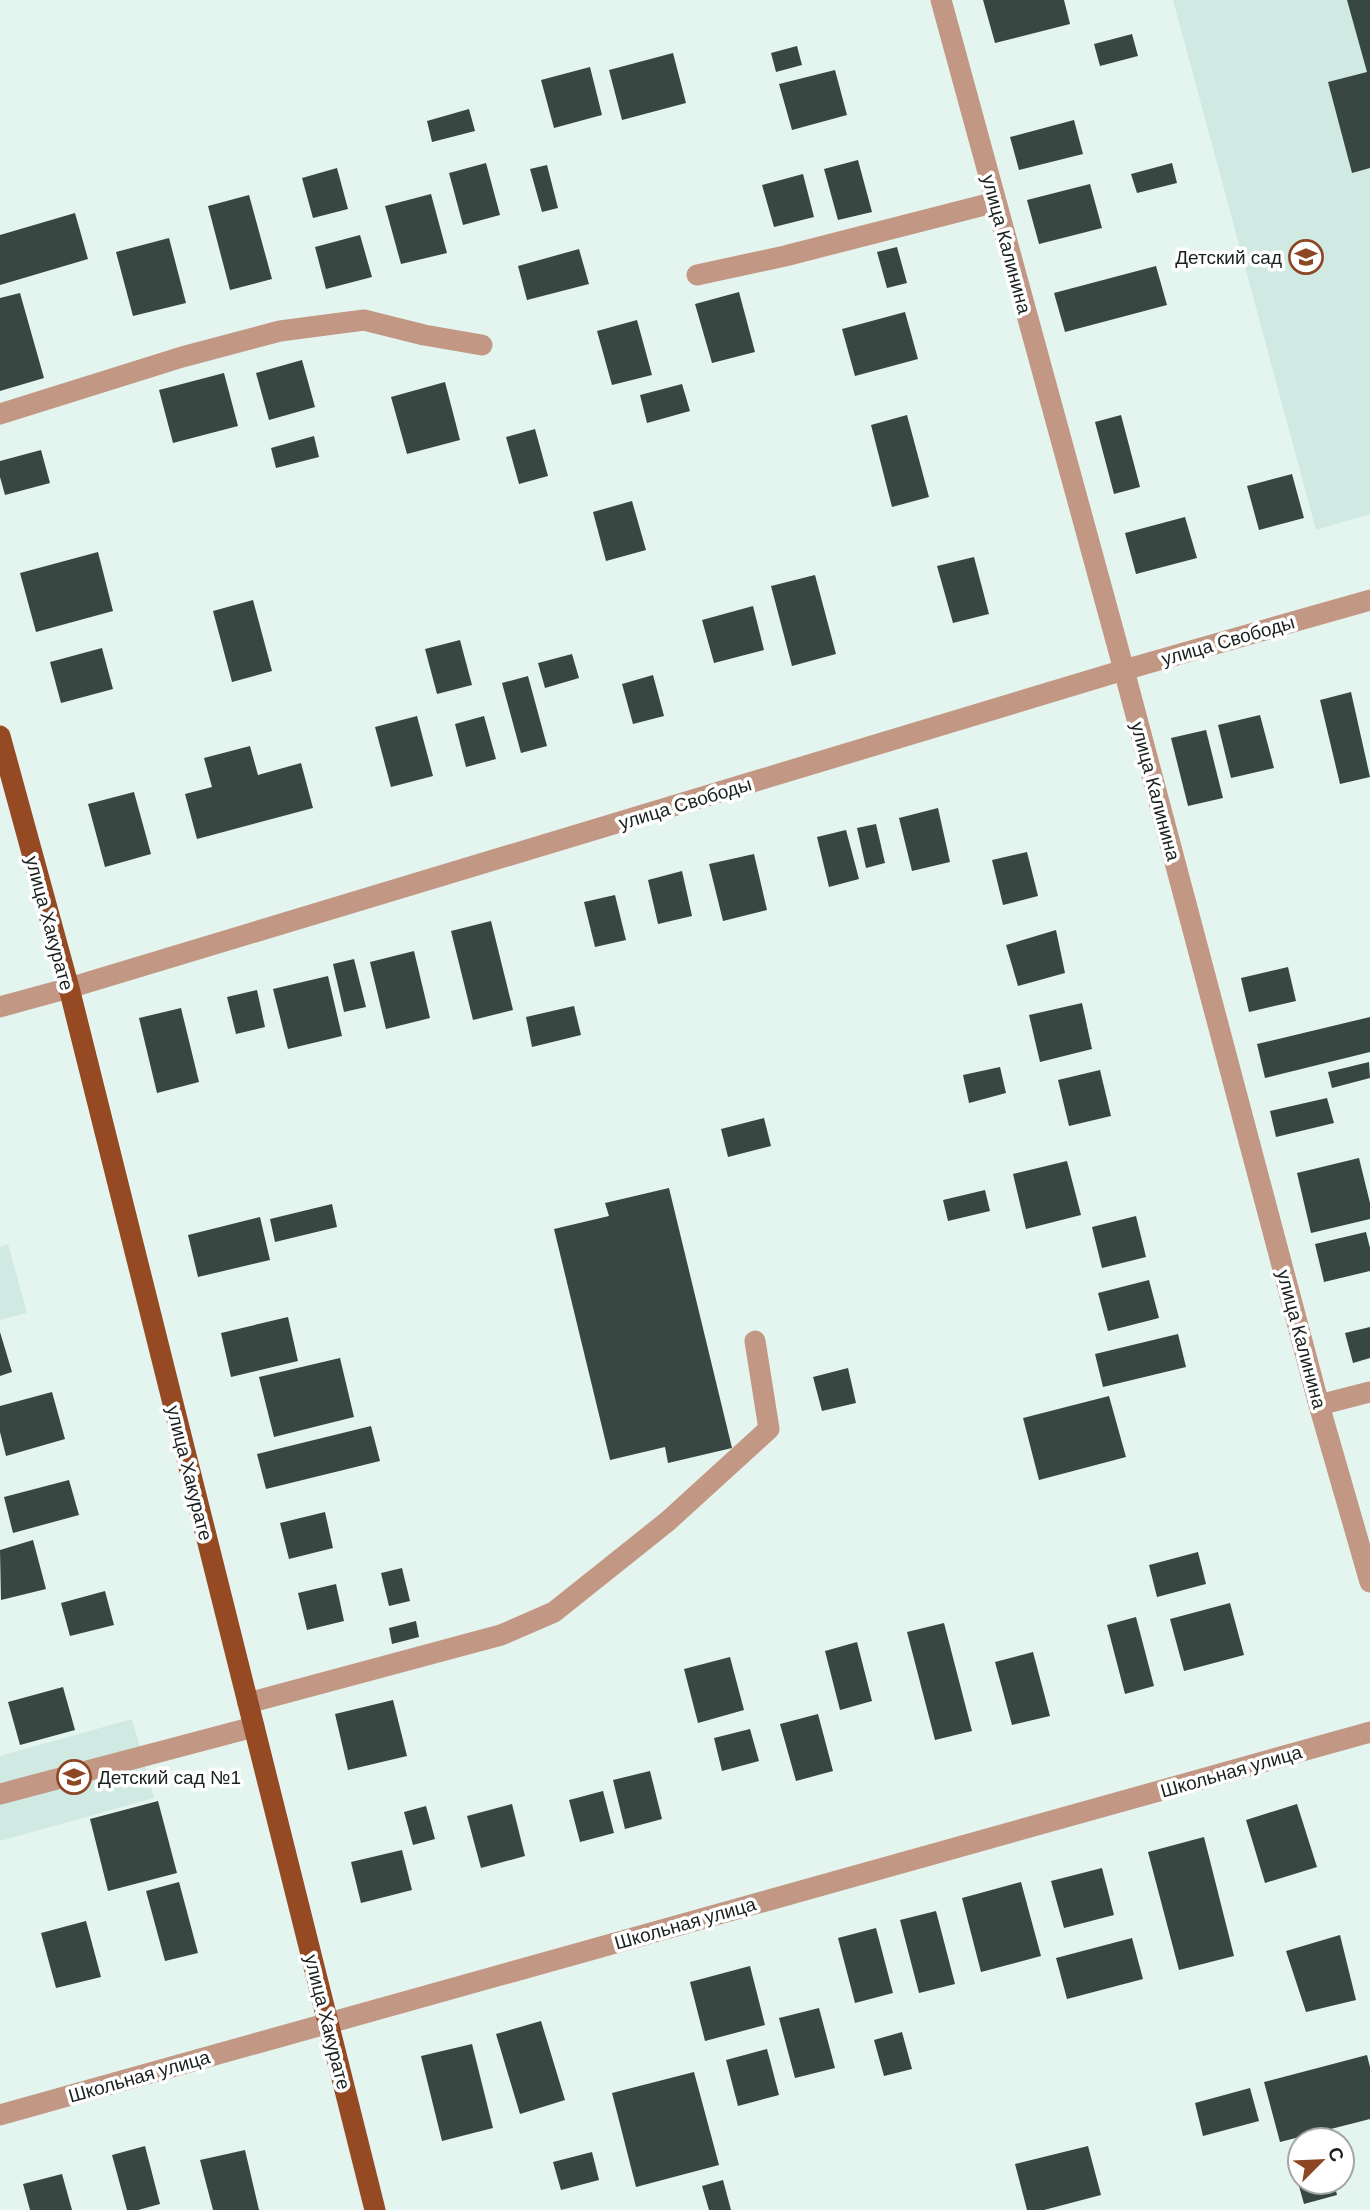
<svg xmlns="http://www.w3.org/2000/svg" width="1370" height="2210" viewBox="0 0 1370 2210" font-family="Arial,sans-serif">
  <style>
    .built { fill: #d0eae3 }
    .building { fill: #394743 }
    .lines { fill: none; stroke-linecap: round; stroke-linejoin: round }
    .minor { stroke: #c29783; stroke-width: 21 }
    .major { stroke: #954a23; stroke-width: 21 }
    .labels { text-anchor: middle; stroke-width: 7; stroke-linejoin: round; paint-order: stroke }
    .street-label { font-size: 19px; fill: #1b211f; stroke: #fff }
    .poi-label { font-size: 19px; fill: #1b211f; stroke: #fff; text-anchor: end }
  </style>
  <rect width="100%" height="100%" fill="#e4f5f0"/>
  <!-- built -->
  <path class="built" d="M1173 0H1370V514L1316 530Z
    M8 1244 27 1313 0 1320V1247Z
    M132 1719 154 1798 0 1841V1756Z"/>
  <!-- building -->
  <path class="building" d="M983 0H1064L1070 24 995 43Z
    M1347 0H1370V168L1352 173 1328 82 1367 72Z
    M1132 34 1138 56 1100 66 1094 44Z
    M797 46 802 65 776 72 771 53Z
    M673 53 686 103 622 120 609 70Z
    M590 67 602 115 554 128 541 80Z
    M835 70 847 115 792 130 779 84Z
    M469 109 475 131 432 142 427 121Z
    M1074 120 1083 154 1019 170 1010 137Z
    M858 160 872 212 838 220 824 169Z
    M486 163 500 215 463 225 449 173Z
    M1172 163 1177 183 1137 193 1131 174Z
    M547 165 558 208 542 212 530 169Z
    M337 168 348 209 313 218 302 178Z
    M803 174 814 217 774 227 762 185Z
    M1090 184 1102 228 1039 244 1027 200Z
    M431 194 447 253 401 264 385 206Z
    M249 195 272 279 230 290 208 206Z
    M75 213 88 259 0 285V235Z
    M360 235 372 277 326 289 315 247Z
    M169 238 186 303 133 316 116 252Z
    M897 247 907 283 887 288 877 252Z
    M579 249 589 284 527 300 518 266Z
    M1156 266 1167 305 1065 332 1054 293Z
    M739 292 755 352 712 363 695 304Z
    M20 293 44 378 0 391V298Z
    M905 312 918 359 855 376 842 329Z
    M637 320 652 375 612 385 597 331Z
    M302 360 315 407 269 420 256 373Z
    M224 373 238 426 173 443 159 390Z
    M445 382 460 440 407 454 391 397Z
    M682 384 690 411 647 423 640 395Z
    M907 415 929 497 892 507 871 425Z
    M1121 415 1140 487 1114 494 1095 422Z
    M535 429 548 476 519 484 506 437Z
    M314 436 319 457 276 468 271 448Z
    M41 450 50 483 5 495 0 477V461Z
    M1292 474 1304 518 1259 530 1247 486Z
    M632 501 646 550 606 561 593 512Z
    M1185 517 1197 558 1136 574 1125 533Z
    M98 552 113 611 36 632 20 573Z
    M974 557 989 614 953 623 937 566Z
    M815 575 836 654 792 666 771 586Z
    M253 600 272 671 232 682 213 611Z
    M753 606 764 650 714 663 702 620Z
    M460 640 472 685 437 694 425 649Z
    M102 648 113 689 61 703 50 662Z
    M572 654 579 678 545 688 538 663Z
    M653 675 664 716 633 724 622 684Z
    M528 676 547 746 521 753 502 683Z
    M1351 692 1370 777 1340 784 1320 700Z
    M1260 715 1274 768 1231 778 1218 725Z
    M417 716 433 776 391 787 375 727Z
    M484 716 496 759 466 767 455 724Z
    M1206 730 1223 798 1188 806 1171 738Z
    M250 746 258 775 301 763 313 808 197 839 185 794 212 787 204 758Z
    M134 792 151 854 105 867 88 804Z
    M938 808 950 862 912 871 899 818Z
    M876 824 885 863 866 868 857 828Z
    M846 830 859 879 829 887 817 837Z
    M1027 852 1038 896 1003 905 992 860Z
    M754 854 767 910 723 921 709 864Z
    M682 871 692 916 658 924 648 880Z
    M615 895 626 940 595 947 584 902Z
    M491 921 513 1010 473 1020 451 931Z
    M1056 930 1065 973 1018 986 1006 945Z
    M414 951 430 1018 386 1029 370 962Z
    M354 959 366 1007 344 1012 333 964Z
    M1288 967 1296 1001 1249 1012 1241 978Z
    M328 976 342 1036 288 1049 273 989Z
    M257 990 265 1027 236 1034 227 997Z
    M1082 1003 1092 1049 1040 1062 1029 1015Z
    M574 1006 581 1035 532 1047 526 1017Z
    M181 1008 199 1082 157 1093 139 1018Z
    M1370 1017V1052L1265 1078 1257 1044Z
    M1369 1062 1370 1078 1332 1088 1328 1072Z
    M1000 1067 1006 1093 969 1103 963 1075Z
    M1100 1070 1111 1116 1069 1126 1058 1080Z
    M1327 1098 1334 1123 1276 1137 1270 1111Z
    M764 1118 771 1146 728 1157 721 1129Z
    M1359 1158 1370 1203V1219L1311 1233 1297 1173Z
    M1067 1161 1081 1215 1026 1229 1013 1174Z
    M669 1188 732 1448 668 1463 665 1447 610 1460 554 1229 609 1216 605 1203Z
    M985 1190 990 1211 948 1221 943 1200Z
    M332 1204 337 1227 275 1242 270 1219Z
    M1136 1216 1146 1257 1102 1268 1092 1227Z
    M260 1217 270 1260 198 1277 188 1235Z
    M1366 1232 1370 1248V1271L1324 1282 1315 1244Z
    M1149 1280 1159 1318 1108 1331 1098 1293Z
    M288 1317 298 1361 231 1377 221 1333Z
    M1370 1327V1358L1353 1363 1345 1333Z
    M0 1332 12 1372 0 1376Z
    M1178 1334 1186 1367 1103 1387 1095 1354Z
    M340 1358 354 1417 274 1437 259 1377Z
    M848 1368 856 1403 822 1411 813 1377Z
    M52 1392 65 1439 6 1456 0 1432V1406Z
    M1109 1396 1126 1457 1039 1480 1023 1418Z
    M371 1426 380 1461 266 1489 257 1454Z
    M69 1480 79 1515 13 1533 4 1497Z
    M325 1512 333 1548 289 1559 280 1523Z
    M33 1540 46 1589 1 1600 0 1550Z
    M1198 1552 1206 1584 1157 1597 1149 1565Z
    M402 1568 410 1601 389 1606 381 1573Z
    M336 1584 344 1621 307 1630 298 1593Z
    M105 1591 114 1625 70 1636 61 1603Z
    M1230 1603 1244 1655 1184 1671 1170 1619Z
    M1136 1617 1154 1686 1125 1694 1107 1625Z
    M416 1621 419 1637 392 1644 389 1628Z
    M944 1623 972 1731 935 1740 907 1632Z
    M857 1642 872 1701 840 1710 825 1651Z
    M1033 1652 1050 1716 1012 1725 995 1662Z
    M730 1657 744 1710 698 1723 684 1669Z
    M63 1687 75 1730 20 1745 8 1702Z
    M393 1700 407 1756 348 1770 335 1714Z
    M818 1714 833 1771 796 1781 780 1724Z
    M750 1729 759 1761 722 1771 714 1738Z
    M650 1771 662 1819 625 1829 613 1780Z
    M603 1791 614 1833 580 1842 569 1800Z
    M158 1801 177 1873 108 1891 90 1819Z
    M512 1804 525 1856 481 1868 467 1816Z
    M1297 1804 1317 1867 1265 1883 1246 1820Z
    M426 1806 435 1839 413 1845 404 1812Z
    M1204 1837 1234 1956 1179 1970 1148 1852Z
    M402 1850 412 1890 361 1903 351 1862Z
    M1102 1868 1114 1915 1064 1928 1051 1881Z
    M179 1882 198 1953 165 1961 146 1891Z
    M1021 1882 1041 1956 981 1972 962 1898Z
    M936 1911 955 1984 919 1993 900 1920Z
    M86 1921 101 1977 56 1988 41 1933Z
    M876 1928 893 1993 855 2003 838 1938Z
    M1340 1935 1356 2000 1306 2012 1286 1951Z
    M1132 1938 1143 1979 1067 1999 1056 1958Z
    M750 1966 765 2025 705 2041 690 1982Z
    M819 2008 835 2068 795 2078 779 2018Z
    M541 2021 565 2100 520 2114 496 2034Z
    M902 2032 912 2069 884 2076 874 2040Z
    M472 2044 493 2128 442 2141 421 2056Z
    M767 2049 779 2095 738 2106 726 2060Z
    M1367 2055 1370 2067V2119L1280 2142 1264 2082Z
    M694 2072 719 2165 636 2187 612 2093Z
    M1250 2088 1259 2121 1203 2136 1195 2103Z
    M145 2146 160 2204 138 2210H127L112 2155Z
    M1088 2146 1101 2195 1044 2210H1027L1015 2164Z
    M245 2150 259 2210H213L200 2160Z
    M1300 2151V2182H1334L1337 2195 1304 2204 1290 2154Z
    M592 2152 599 2180 561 2190 553 2162Z
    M62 2174 72 2210H30L23 2184Z
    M723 2180 731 2210H709L702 2186Z"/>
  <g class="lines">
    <!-- minor -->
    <path class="minor" d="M941 0 1124 670 1319 1405 1370 1582
      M697 275 785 256 996 202
      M0 414 182 357 280 331 364 320 424 335 482 345
      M0 1007 69 988 1124 670 1370 600
      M1319 1405 1370 1392
      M248 1703 501 1635 554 1612 668 1521 769 1429 755 1341
      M0 1794 254 1727
      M0 2115 1370 1732"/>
    <!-- major -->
    <path class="major" d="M0 736 69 988 375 2210"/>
  </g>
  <!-- icons -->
  <defs>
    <g id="school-ring" transform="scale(1.75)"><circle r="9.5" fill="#fff" stroke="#8c4621" stroke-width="1.5"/><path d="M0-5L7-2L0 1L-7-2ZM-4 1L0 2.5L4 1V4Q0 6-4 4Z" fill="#8c4621"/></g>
  </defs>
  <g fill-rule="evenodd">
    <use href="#school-ring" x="1306" y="257"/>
    <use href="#school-ring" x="74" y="1777"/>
  </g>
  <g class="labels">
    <!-- street labels -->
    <g class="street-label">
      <text transform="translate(1007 244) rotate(75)" y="7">улица Калинина</text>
      <text transform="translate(1228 640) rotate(-16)" y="7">улица Свободы</text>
      <text transform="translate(1156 791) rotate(75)" y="7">улица Калинина</text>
      <text transform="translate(685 803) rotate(-17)" y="7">улица Свободы</text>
      <text transform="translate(50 923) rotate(75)" y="7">улица Хакурате</text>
      <text transform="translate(1302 1339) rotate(75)" y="7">улица Калинина</text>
      <text transform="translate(190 1473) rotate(76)" y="7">улица Хакурате</text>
      <text transform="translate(1231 1771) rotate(-16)" y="7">Школьная улица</text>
      <text transform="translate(685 1923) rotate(-16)" y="7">Школьная улица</text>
      <text transform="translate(328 2022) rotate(76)" y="7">улица Хакурате</text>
      <text transform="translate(139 2076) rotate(-16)" y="7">Школьная улица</text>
    </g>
    <!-- poi labels -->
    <g class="poi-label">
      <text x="1282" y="264">Детский сад</text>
      <text x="98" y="1784" text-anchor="start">Детский сад №1</text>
    </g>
  </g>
  <!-- north arrow -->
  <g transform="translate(1321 2161) rotate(66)"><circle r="33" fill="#ffffff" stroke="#a4a6a5" stroke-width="2"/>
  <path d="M0-5L12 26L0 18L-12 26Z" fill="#8c4621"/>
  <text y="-10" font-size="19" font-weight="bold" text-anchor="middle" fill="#1b211f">С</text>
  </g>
</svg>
